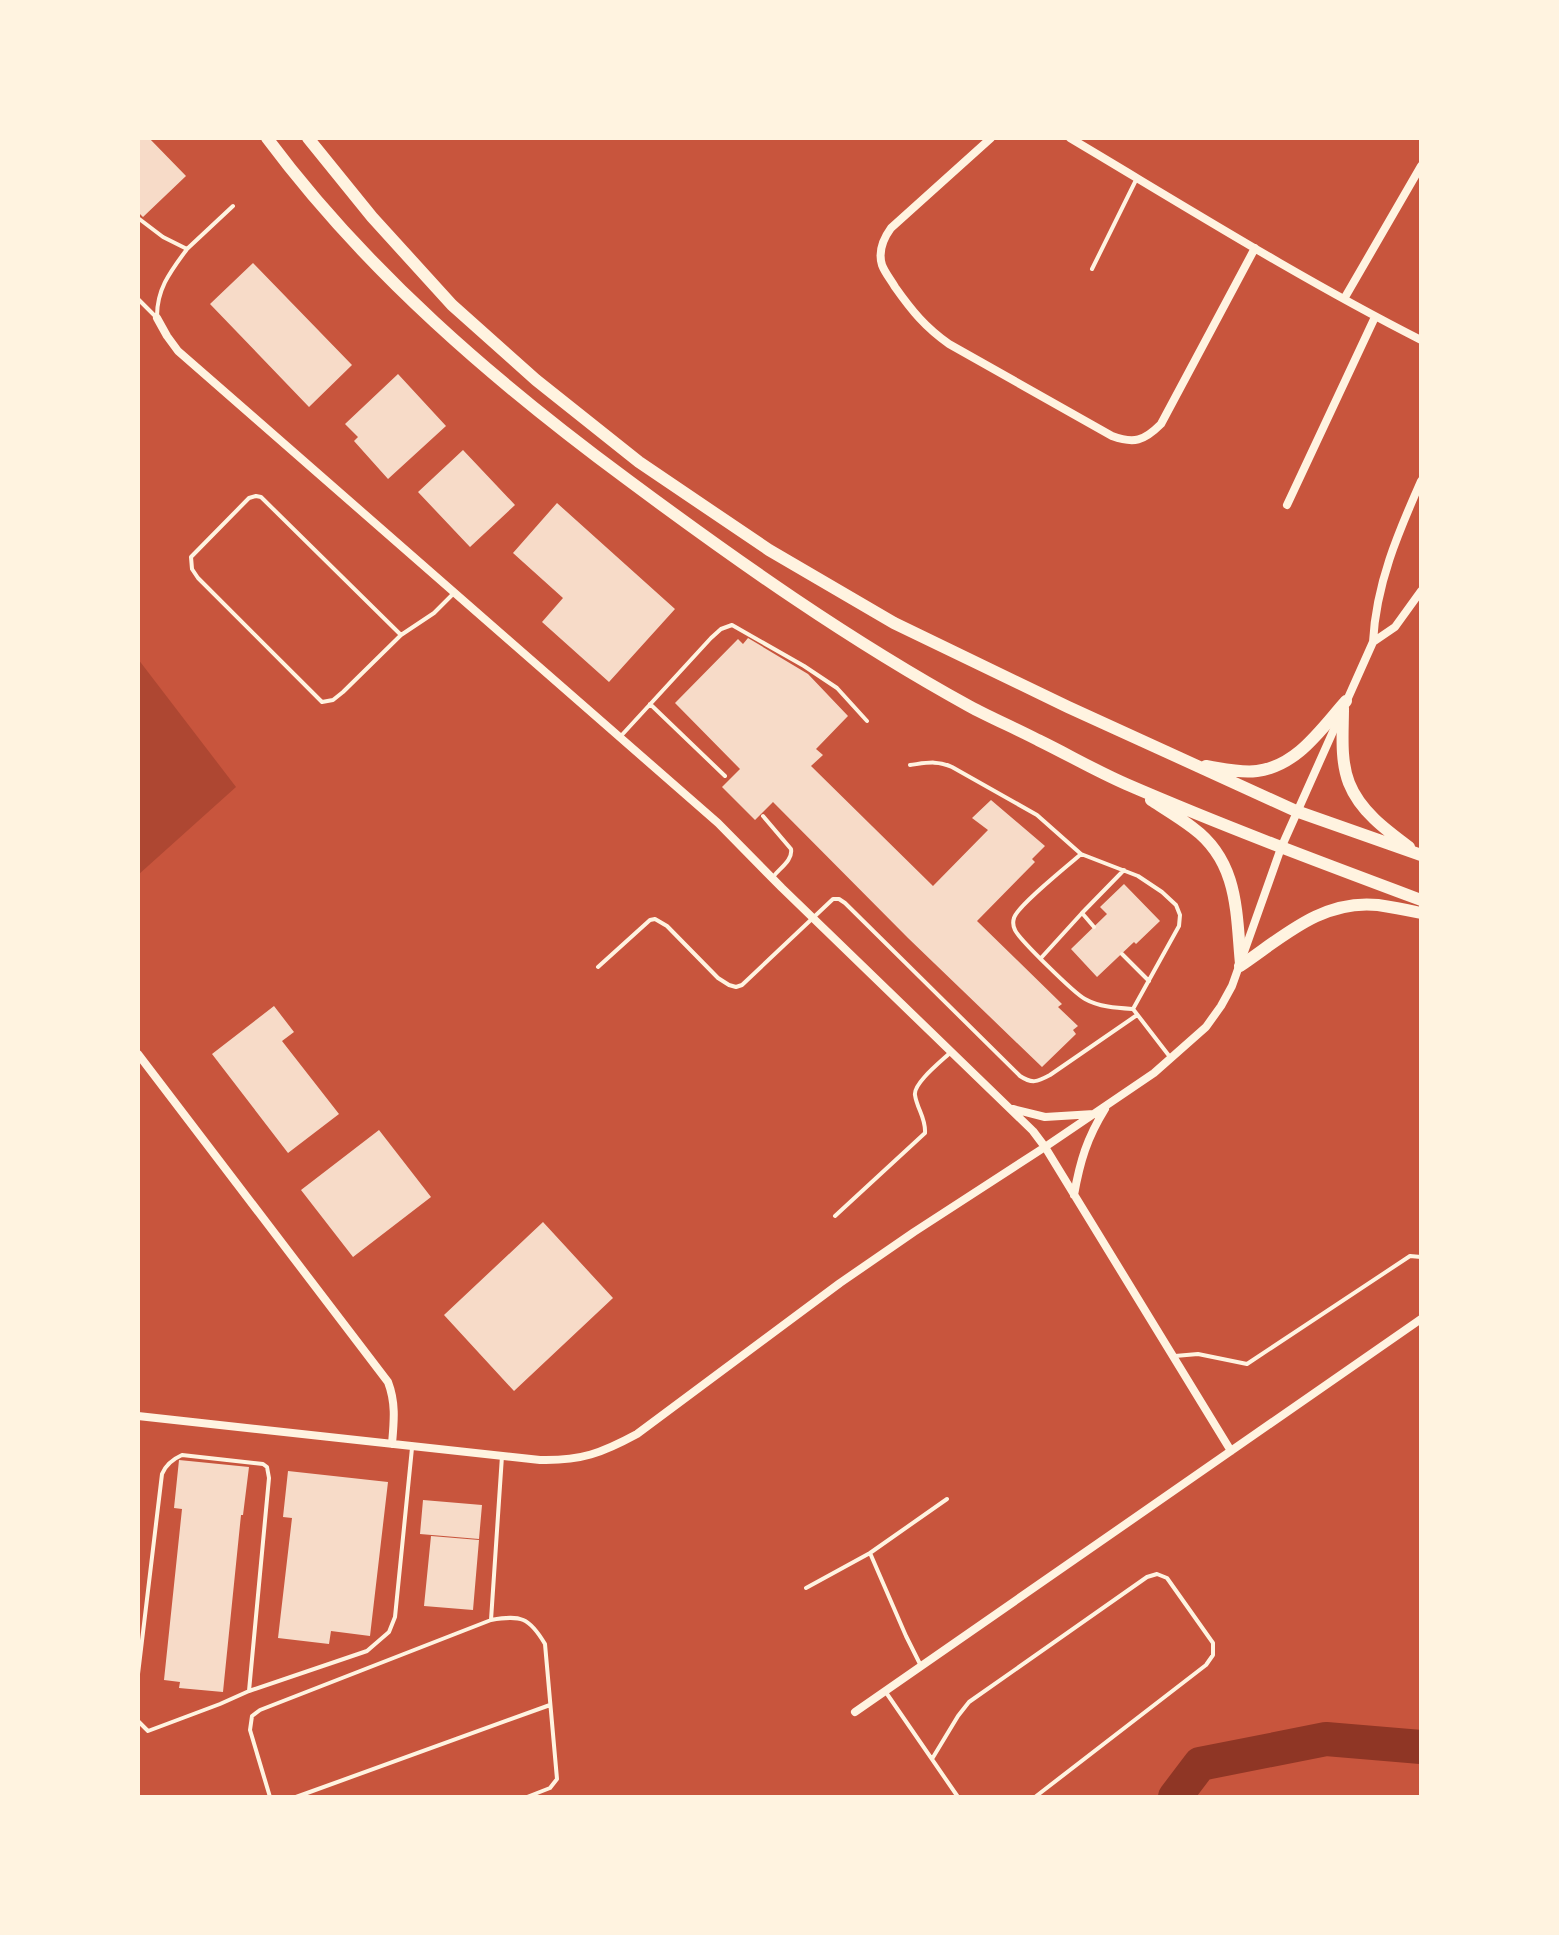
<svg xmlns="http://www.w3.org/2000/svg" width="1559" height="1935" viewBox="0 0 1559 1935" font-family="Figtree,sans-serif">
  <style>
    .green { fill: #ae4732 }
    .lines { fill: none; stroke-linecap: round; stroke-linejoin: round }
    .river { stroke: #8f3625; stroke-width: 34 }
    .building { fill: #f7dbc8 }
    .service { stroke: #fff3e0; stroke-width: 4 }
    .minor { stroke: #fff3e0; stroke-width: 8 }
    .primary { stroke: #fff3e0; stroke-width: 12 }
  </style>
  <rect width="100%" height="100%" fill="#c8553d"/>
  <!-- green -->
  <path class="green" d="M138 659 236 787 138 875Z"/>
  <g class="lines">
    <!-- river -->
    <path class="river" d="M1175 1797 1200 1764 1326 1739 1421 1747"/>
  </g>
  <!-- building -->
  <path class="building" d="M138 138H149L186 176 143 217 138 212Z
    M253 263 352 365 309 407 210 304Z
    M398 374 446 426 388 479 354 441 358 437 345 424Z
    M463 450 515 505 470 547 418 492Z
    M557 503 675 609 609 682 542 622 563 598 513 553Z
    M748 638 808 674 848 716 816 749 823 755 811 766 933 886 988 830 972 818 991 800 1045 846 1032 859 1035 862 977 921 1062 1004 1058 1007 1078 1026 1073 1030 1076 1034 1042 1067 908 938 773 802 755 820 722 787 740 769 675 703 738 639 743 644Z
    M1124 884 1160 921 1136 944 1134 942 1097 977 1071 949 1107 914 1100 907Z
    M274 1006 294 1032 282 1041 339 1114 288 1153 212 1054Z
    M379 1130 431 1197 353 1257 301 1190Z
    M543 1222 613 1298 514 1391 444 1315Z
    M179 1460 249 1467 243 1515H241L223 1692 179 1688 180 1682 164 1680 182 1509 174 1508Z
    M288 1471 388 1482 370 1636 331 1631 329 1644 278 1638 292 1518 283 1517Z
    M423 1500 482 1505 479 1539 420 1534Z
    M431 1536 479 1540 473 1610 424 1606Z"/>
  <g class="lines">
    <!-- service -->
    <path class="service" d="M138 218 163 237 187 249 233 206
      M1092 269 1136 180
      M138 299 156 317
      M157 316C157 288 171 271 187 249
      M401 635 343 692 333 700 322 702 198 578 192 569 191 557 249 498 256 496 261 497 401 635 434 613 453 594
      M650 704 725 776
      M620 737 711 638 721 629 732 625 804 666 837 688 867 721
      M910 765C926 763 937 760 952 767L1037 815 1081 854 1138 876 1162 892 1176 905 1180 915 1179 926 1133 1009
      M763 816 791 849C793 860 780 868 774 876
      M1081 854C1069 865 1017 906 1014 918 1013 921 1013 926 1015 930 1019 939 1074 993 1085 999 1099 1007 1117 1008 1133 1009L1170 1057
      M1082 913 1124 870
      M1122 954 1149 981
      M1041 958 1082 913 1094 927
      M598 967 650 920 655 919 667 926 718 978 729 985 736 987 742 985 833 899H839L845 903 1020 1076C1032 1084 1037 1082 1050 1075L1137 1015
      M835 1216 925 1133C926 1118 917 1109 915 1095 913 1083 943 1060 952 1051
      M1175 1356 1198 1354 1247 1364 1410 1256 1421 1257
      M502 1456 491 1620C521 1615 529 1617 545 1644L557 1779 550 1788 527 1797
      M870 1553 906 1636 920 1664
      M806 1588 870 1553 947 1499
      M138 1674 162 1474C166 1464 173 1459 182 1455L263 1464 267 1467 269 1478 249 1691
      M885 1691 958 1797
      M138 1721 148 1731 220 1704 249 1691 367 1651 389 1632 395 1617 412 1448
      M932 1759 958 1716 969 1702 1147 1577 1157 1574 1167 1578 1213 1643V1655L1206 1665 1035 1797
      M270 1797 250 1730 252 1716 260 1710 491 1620
      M296 1797 550 1705"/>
    <!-- minor -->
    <path class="minor" d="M991 138 891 228C883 239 878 252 882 265 885 273 891 280 895 287 912 311 925 327 949 344L1112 436C1134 444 1144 441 1161 424L1255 248
      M1070 138C1186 207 1301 279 1421 340
      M1344 299 1421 166
      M157 318 167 336 178 351 718 823 782 888 1033 1131 1045 1147 1231 1451
      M1287 505 1375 317
      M1373 642 1395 627 1421 591
      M138 1054 388 1382C396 1403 394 1421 392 1444
      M1013 1109 1045 1117 1094 1114
      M1074 1195C1080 1161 1087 1138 1105 1109
      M138 1416 540 1460C581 1461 602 1453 637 1434L840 1283 914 1232 1045 1147 1154 1073 1206 1027 1221 1006 1232 986 1281 848 1373 642C1376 584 1398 533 1421 481
      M855 1712 1421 1319"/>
    <!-- primary -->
    <path class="primary" d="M267 138C367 272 494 381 628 480 737 561 849 640 969 706 991 718 1015 728 1038 740 1067 754 1096 771 1126 784 1223 826 1322 863 1421 900
      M308 138 372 217 452 305 536 380 639 462 769 550 894 623 1068 707 1296 811 1421 855
      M1343 708C1343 732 1340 760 1349 783 1360 811 1386 830 1409 847
      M1206 766C1223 769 1241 773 1257 771 1297 766 1321 729 1346 701
      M1151 800C1165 809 1180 818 1193 828 1239 862 1236 913 1241 964
      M1240 966C1283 937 1322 899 1378 905 1392 907 1407 910 1421 913"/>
  </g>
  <!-- border -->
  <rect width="1559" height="1935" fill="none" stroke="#fff3e0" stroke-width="280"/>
</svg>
